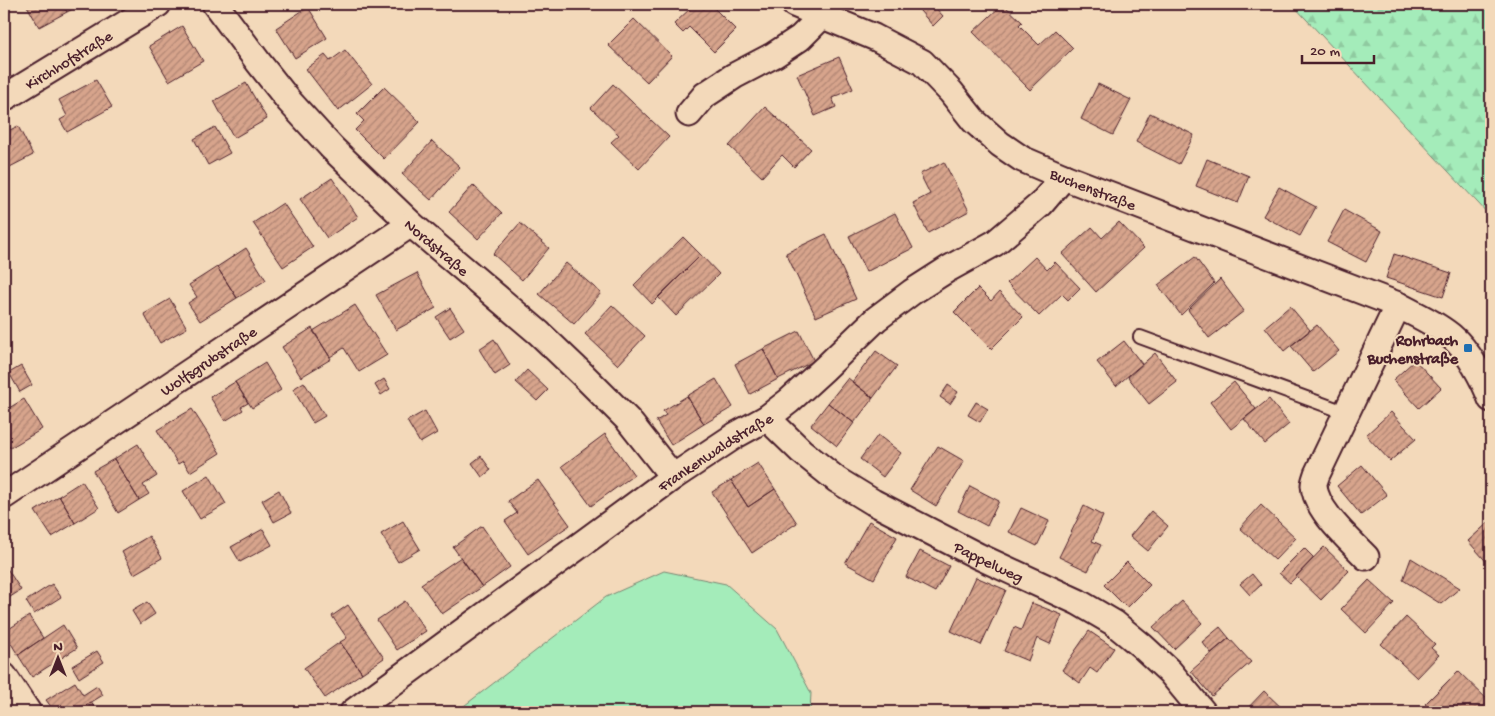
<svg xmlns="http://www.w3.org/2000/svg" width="1495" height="716" viewBox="0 0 1495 716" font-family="'Gochi Hand',sans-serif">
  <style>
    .grass { fill: #a4ecba; stroke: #778672 }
    .forest { fill: url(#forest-firs); stroke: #778672 }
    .building { fill: url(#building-hatch); stroke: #4a1f2b }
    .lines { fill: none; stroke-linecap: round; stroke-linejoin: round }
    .lane-casing { stroke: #4a1f2b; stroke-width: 16 }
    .street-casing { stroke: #4a1f2b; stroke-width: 29 }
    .lane { stroke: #f3d9ba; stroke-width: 12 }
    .street { stroke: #f3d9ba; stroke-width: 25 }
    .poi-dot { fill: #1f6fb2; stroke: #f3d9ba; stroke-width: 2 }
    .labels { text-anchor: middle; stroke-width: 4; stroke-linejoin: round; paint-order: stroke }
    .street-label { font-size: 16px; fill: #4a1f2b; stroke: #f3d9ba }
    .poi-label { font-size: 16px; font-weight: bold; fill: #4a1f2b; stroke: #f3d9ba; text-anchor: end }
  </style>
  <defs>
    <pattern id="forest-firs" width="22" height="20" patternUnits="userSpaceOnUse" patternTransform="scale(1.25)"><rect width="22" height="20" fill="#a4ecba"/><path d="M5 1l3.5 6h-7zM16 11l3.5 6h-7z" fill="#8fcaa0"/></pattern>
    <pattern id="building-hatch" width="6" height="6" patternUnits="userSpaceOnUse" patternTransform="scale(1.25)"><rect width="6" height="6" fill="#d7a48c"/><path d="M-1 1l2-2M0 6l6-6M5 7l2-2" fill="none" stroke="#b08573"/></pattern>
  </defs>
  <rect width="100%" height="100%" fill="#f3d9ba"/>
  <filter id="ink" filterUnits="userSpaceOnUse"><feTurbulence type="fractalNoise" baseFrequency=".02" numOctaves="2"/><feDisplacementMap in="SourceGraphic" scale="10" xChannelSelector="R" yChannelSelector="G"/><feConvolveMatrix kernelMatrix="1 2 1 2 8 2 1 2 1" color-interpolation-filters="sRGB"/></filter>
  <g filter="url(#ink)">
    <!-- grass -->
    <path class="grass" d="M664 571 726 584 777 629 811 693 810 712H456L606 597Z"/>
    <!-- forest -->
    <path class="forest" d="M1292 4H1491V217Z"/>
    <!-- building -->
    <path class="building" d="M26 4H62L67 12 39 27Z
      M62 4H82L67 12Z
      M695 4H699L704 9 710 4 736 30 714 52 689 27 683 33 674 24Z
      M914 4H932L943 16 933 26Z
      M1003 4 1022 22 1019 25 1039 45 1055 30 1073 48 1030 90 973 32Z
      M308 7 327 38 295 58 276 28Z
      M634 19 672 56 647 82 608 45Z
      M182 26 203 61 169 81 149 46Z
      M345 50 372 84 338 111 306 69 325 55 330 61Z
      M839 57 853 89 832 98 836 107 815 116 797 75Z
      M96 80 112 107 67 132 60 120 67 116 59 100Z
      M246 83 267 119 234 138 214 101Z
      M613 84 669 137 639 169 611 142 619 135 591 108Z
      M1098 84 1131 100 1113 135 1081 119Z
      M384 87 420 122 384 159 355 130 364 121 357 114Z
      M765 107 811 149 794 167 782 155 762 177 729 146Z
      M1150 113 1194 135 1179 164 1136 142Z
      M18 126 33 155 4 170V133Z
      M215 127 230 153 208 165 194 139Z
      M432 141 460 167 431 200 402 174Z
      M1207 159 1249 176 1238 203 1196 186Z
      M944 162 969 211 928 233 913 203 930 194 920 174Z
      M332 178 358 217 327 238 300 199Z
      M473 185 502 213 478 239 449 212Z
      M1279 187 1316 207 1300 236 1263 216Z
      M283 203 313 247 283 267 253 223Z
      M1344 210 1382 231 1366 262 1327 242Z
      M895 213 913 248 866 272 849 236Z
      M1119 222 1144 248 1096 292 1062 254 1092 227 1102 238Z
      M520 223 549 248 522 280 493 254Z
      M826 234 856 299 816 317 786 253Z
      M683 237 701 255 652 304 634 285Z
      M246 248 266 280 237 298 217 267Z
      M1394 254 1451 273 1443 297 1386 278Z
      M701 255 719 274 676 316 658 297Z
      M1035 257 1047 270 1055 262 1080 288 1068 300 1062 294 1039 316 1007 283Z
      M1195 257 1214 283 1181 315 1158 285Z
      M566 263 601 293 574 324 539 294Z
      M217 267 237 298 200 321 188 303 197 297 189 285Z
      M417 273 436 308 396 330 376 295Z
      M1220 279 1244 311 1209 338 1188 310Z
      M978 288 991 301 999 292 1023 317 991 349 954 312Z
      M170 299 187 328 160 343 144 314Z
      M355 305 387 355 359 372 344 348 330 357 313 331Z
      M612 305 645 336 618 365 585 334Z
      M1290 306 1310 330 1284 351 1265 327Z
      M450 308 464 329 450 338 436 317Z
      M1317 325 1339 351 1313 372 1291 346Z
      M312 328 331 359 301 377 282 347Z
      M799 331 814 361 778 379 763 349Z
      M494 339 510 365 495 375 479 349Z
      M1124 341 1142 364 1116 386 1097 362Z
      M763 349 778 379 750 394 735 364Z
      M876 351 897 366 873 398 852 382Z
      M1155 353 1177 382 1149 404 1128 377Z
      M1415 360 1441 388 1419 408 1393 380Z
      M265 363 281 390 252 408 235 382Z
      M21 366 32 385 20 392 9 373Z
      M527 370 548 390 537 401 516 382Z
      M848 378 873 398 854 423 828 403Z
      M384 379 390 389 381 395 375 385Z
      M716 379 733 407 704 424 687 396Z
      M235 382 248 403 241 407 243 410 225 421 210 397Z
      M304 382 325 416 313 423 293 389Z
      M1234 382 1256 409 1231 429 1210 402Z
      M948 385 958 392 950 404 940 397Z
      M687 396 704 424 671 445 656 421 666 415 663 411Z
      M24 399 42 429 10 448 4 438V411Z
      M1269 399 1289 424 1265 444 1244 419Z
      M976 402 988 409 980 422 968 415Z
      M828 403 854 423 837 446 811 425Z
      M192 409 220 453 190 472 183 461 178 464 157 430Z
      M425 411 437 433 420 443 407 421Z
      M1391 412 1416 439 1390 461 1366 435Z
      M605 434 634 475 591 506 562 466Z
      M878 435 901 453 883 477 860 459Z
      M138 444 157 476 143 485 149 494 139 500 114 459Z
      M938 446 964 461 936 506 910 490Z
      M481 456 491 470 482 477 472 463Z
      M114 459 139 500 118 513 93 471Z
      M758 463 775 489 748 507 731 480Z
      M1362 465 1387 495 1361 515 1337 486Z
      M209 475 226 504 200 519 183 491Z
      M538 480 570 525 528 554 505 521 517 513 508 501Z
      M731 480 748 507 775 489 797 523 752 553 712 492Z
      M82 481 99 508 75 523 59 496Z
      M970 486 999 501 987 526 958 511Z
      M279 490 291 513 274 522 262 500Z
      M59 496 75 523 52 537 35 511Z
      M1261 505 1296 538 1275 560 1240 528Z
      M1084 506 1103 516 1092 541 1101 545 1088 571 1059 557Z
      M1021 508 1049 521 1037 546 1009 532Z
      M1151 511 1168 526 1148 551 1130 536Z
      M1491 520V567L1468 541Z
      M403 521 420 549 398 562 381 534Z
      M869 521 897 537 874 579 845 563Z
      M482 526 510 567 482 587 453 547Z
      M263 529 272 545 240 562 231 547Z
      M149 536 162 558 134 574 122 552Z
      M1324 547 1349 571 1321 600 1296 576Z
      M1304 548 1314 558 1290 583 1279 573Z
      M920 551 949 566 935 592 906 577Z
      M461 557 482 587 442 614 421 584Z
      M1411 558 1460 588 1441 604 1403 580Z
      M1127 562 1150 585 1127 608 1104 585Z
      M6 567 21 590 4 601V568Z
      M1252 574 1261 585 1250 595 1240 584Z
      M976 577 1006 590 981 645 951 631Z
      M1369 580 1394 603 1366 633 1341 609Z
      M52 584 61 597 34 614 26 601Z
      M405 601 426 631 397 650 377 620Z
      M1182 601 1202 623 1174 649 1153 627Z
      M147 602 155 614 140 624 132 611Z
      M1032 603 1062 615 1050 644 1037 638 1028 661 1004 651 1014 627 1021 630Z
      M348 605 384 658 362 673 340 642 347 638 332 616Z
      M29 616 43 638 18 655 4 632Z
      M1406 617 1435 644 1431 648 1439 655 1417 678 1381 644Z
      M63 625 77 648 32 677 18 655Z
      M1220 627 1229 638 1211 653 1202 642Z
      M1089 631 1114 648 1097 673 1090 668 1080 683 1062 670Z
      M1229 638 1251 662 1212 696 1191 671Z
      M340 642 362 673 325 698 304 668Z
      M97 651 104 662 79 678 72 666Z
      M1458 671 1491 703V712H1433L1425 704Z
      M75 682 83 695 97 686 103 695 75 712H55L46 700Z
      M1264 691 1286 712H1244Z
      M91 702 97 712H75Z
      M1156 705 1162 712H1147Z"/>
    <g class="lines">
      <!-- lane casing -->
      <g class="lane-casing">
        <path id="lane" d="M1140 337 1347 413"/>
      </g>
      <!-- street casing -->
      <g class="street-casing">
        <g id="street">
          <path id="s1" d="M215 4 259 63 289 101 332 148 411 224 539 333 584 376 628 420 673 477"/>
          <path id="s2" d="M794 4 874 37 922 62 951 92 974 121 1000 144 1022 159 1064 177 1398 305C1416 315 1436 323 1452 337 1468 350 1484 380 1491 399"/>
          <path id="s3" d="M4 98 158 4"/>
          <path d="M689 114 705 95 734 76 774 55 800 38 823 15"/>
          <path id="s4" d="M767 418 801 451 837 480 873 502 978 556 1078 602 1114 623 1142 646 1170 672 1203 712"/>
          <path id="s5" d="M4 496 411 224"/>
          <path d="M1366 557C1350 540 1315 510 1314 485 1314 482 1316 477 1317 474L1398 305"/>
          <path d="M4 676 28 712"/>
          <path id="s6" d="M353 712 673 477 736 435 767 418 789 401 824 369 876 319 912 292 948 269 995 243 1041 204 1064 177"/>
        </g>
      </g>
      <!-- lane -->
      <use href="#lane" class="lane"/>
      <!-- street -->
      <use href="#street" class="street"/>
    </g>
  </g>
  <!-- markers -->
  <rect class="poi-dot" x="1463" y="343" width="10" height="10" rx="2.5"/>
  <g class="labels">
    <!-- street labels -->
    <g class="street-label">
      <text dy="6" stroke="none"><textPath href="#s3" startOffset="75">Kirchhofstraße</textPath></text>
      <text dy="6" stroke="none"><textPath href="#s2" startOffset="358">Buchenstraße</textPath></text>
      <text dy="6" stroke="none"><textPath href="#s1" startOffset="330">Nordstraße</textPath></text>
      <text dy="6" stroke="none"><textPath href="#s5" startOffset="245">Wolfsgrubstraße</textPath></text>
      <text dy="6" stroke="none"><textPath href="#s6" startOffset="446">Frankenwaldstraße</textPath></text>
      <text dy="6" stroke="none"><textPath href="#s4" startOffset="266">Pappelweg</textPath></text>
    </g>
    <!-- poi labels -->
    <g class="poi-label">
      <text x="1458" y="345">Rohrbach<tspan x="1458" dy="18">Buchenstraße</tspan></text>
    </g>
  </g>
  <!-- margin -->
  <rect width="1495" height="716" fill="none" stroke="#f3d9ba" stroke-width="20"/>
  <rect x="10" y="10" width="1475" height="696" fill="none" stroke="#4a1f2b" stroke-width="2" filter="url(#ink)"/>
  <!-- north arrow -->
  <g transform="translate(58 658)" stroke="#f3d9ba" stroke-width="4" paint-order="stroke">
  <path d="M0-4L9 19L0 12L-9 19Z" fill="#4a1f2b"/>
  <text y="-8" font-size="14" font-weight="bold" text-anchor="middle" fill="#4a1f2b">N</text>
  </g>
  <!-- scale -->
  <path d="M1302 55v8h72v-8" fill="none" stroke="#4a1f2b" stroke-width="2.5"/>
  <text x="1310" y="55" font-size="15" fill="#4a1f2b" stroke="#f3d9ba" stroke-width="4" paint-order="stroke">20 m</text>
</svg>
